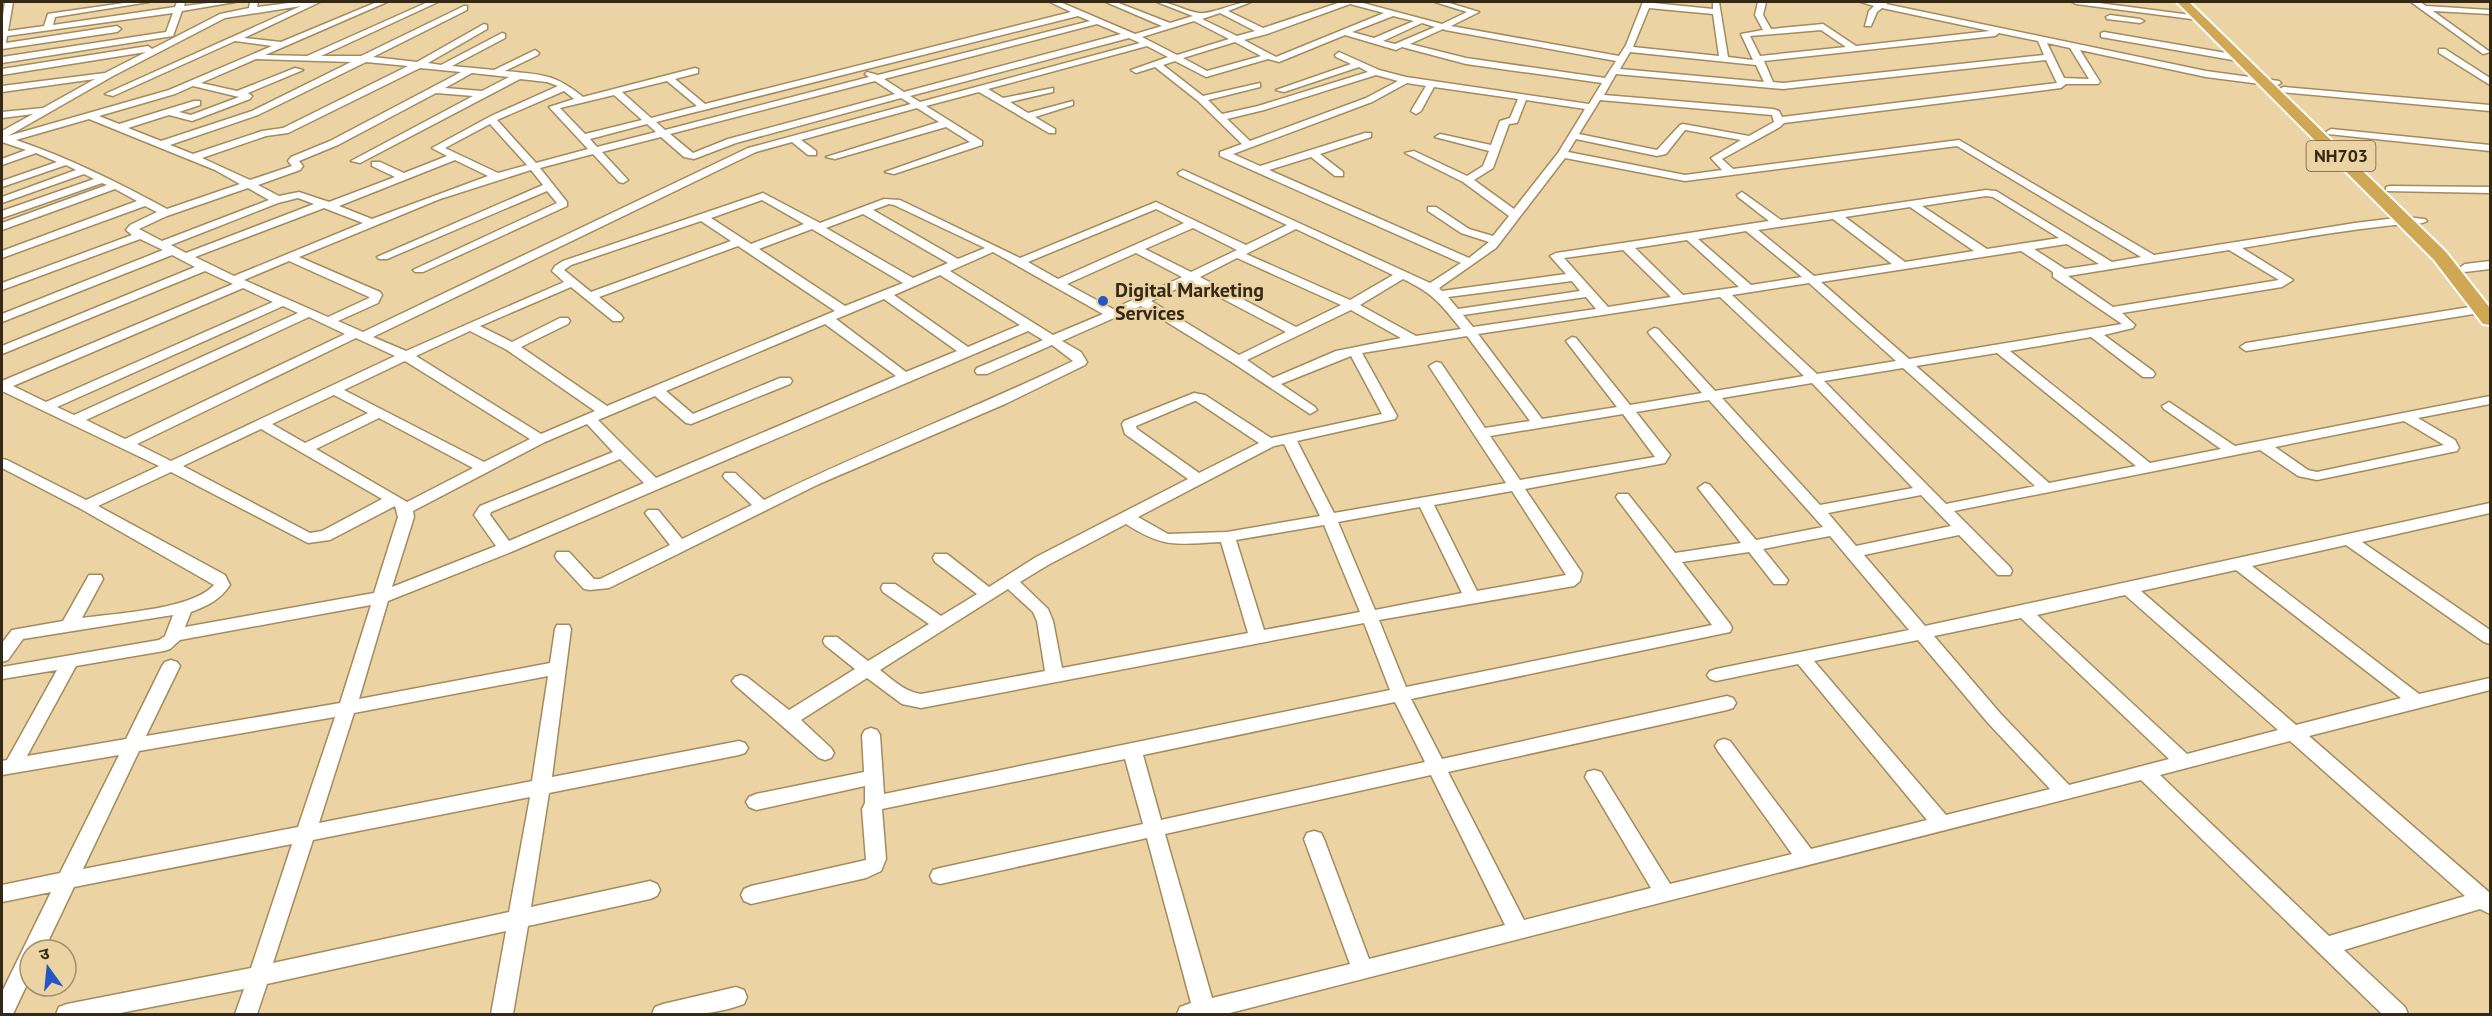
<svg xmlns="http://www.w3.org/2000/svg" width="2492" height="1016" viewBox="0 0 2492 1016" font-family="'PT Sans','Noto Sans Devanagari',sans-serif">
  <style>
    .lines { fill: none; stroke-linecap: round; stroke-linejoin: round }
    .minor-casing { stroke: #a38b5e; stroke-width: 3 }
    .highway-casing { stroke: #fff; stroke-width: 4 }
    .minor { fill: #fff; fill-rule: evenodd }
    .highway { fill: #cfa755; fill-rule: evenodd }
    .poi-dot { fill: #2557c4; stroke: #ecd3a3; stroke-width: 2 }
    .labels { text-anchor: middle; stroke-width: 5; stroke-linejoin: round; paint-order: stroke }
    .shield { fill: #ecd3a3; stroke: #6a5c40; stroke-width: 1.5 }
    .shield-label { font-size: 18px; font-weight: bold; fill: #332916 }
    .poi-label { font-size: 20px; font-weight: bold; fill: #332916; stroke: #ecd3a3; text-anchor: start }
  </style>
  <rect width="100%" height="100%" fill="#ecd3a3"/>
  <g class="lines">
    <!-- minor casing -->
    <g class="minor-casing">
      <path id="minor" d="M5 2H13L8 31 44 26 48 14 54 13 131 2H149L55 17 53 25 175 7 177 2H185L184 6 217 2H235L182 11 173 36 2 63V57L166 32 173 13 7 36 6 43 117 26 121 29 117 32 2 49V22Z
        M250 2H258L257 7 297 2H320L244 38 281 42 377 2H387L265 55 307 56 428 2H438L321 56H361L464 6H467V10L373 57 417 62 484 24 487 25V29L428 63 441 65 502 33 505 34V38L452 66 494 70 535 50 539 53 538 55 505 71C542 75 553 73 583 97L695 68 698 69V73L675 79 705 104 1071 12 1050 2H1060L1135 34 1162 26 1106 2H1116L1170 23 1193 16 1157 2C1173 2 1184 11 1199 13 1211 15 1235 2 1251 2L1228 11 1263 28 1341 2H1359L1442 24 1467 12 1435 2H1446L1479 12 1451 26 1619 56 1626 45 1643 2 1713 9V2H1719L1728 57 1753 60 1741 34 1763 30 1755 15 1758 2H1766L1763 15 1771 29 1823 24 1856 46 1990 31 1882 8 1877 12 1871 26H1865L1869 11 1874 6 1861 2H1888L1886 4 2206 71 2279 81 2281 83 2276 86 2206 77 2080 50 2100 82 2098 84H2066L2061 88 1784 123 1780 127 1722 159 1733 169 1959 140 2154 255 2355 223 2404 217 2425 219 2427 221C2420 226 2396 224 2386 226 2337 231 2290 240 2242 248L2293 280 2282 287 2122 313 2135 325 2133 328 2104 335 2153 371 2155 374 2153 377H2143L2091 337 2010 351 2150 463 2221 449 2164 409 2162 406 2169 402 2235 446 2490 396V404L2418 418 2455 440 2459 448 2457 451 2317 480 2298 476 2260 450 1954 511 2010 567 2012 571 2010 575H1998L1959 535 1864 555 1925 626 2490 503V513L2362 542 2490 630V644L2484 642 2346 545 2252 566 2419 694 2490 678V690L2309 736 2490 893V914L2480 909 2344 950 2405 1007 2408 1014H2382L2141 780 1226 1014H1177L1180 1007 1191 1003 1147 838 940 884 933 882 930 876 933 870 940 868 1143 824 1125 759 882 809 886 859 881 871 866 878 751 904 744 901 741 895 744 889 751 886 866 860 862 809 865 803V786L756 810 749 807 746 802 749 797 756 794 864 772 862 735 865 730 871 728 877 730 880 735 884 794 1390 690 1364 623 921 708 902 704 867 678 801 720 831 748 834 753 831 758 825 760 819 758 735 685 732 681 735 677 741 675 747 677 789 710 855 669 825 645 823 641 825 637H837L868 661 929 624 883 592 881 588 883 584H895L941 616 977 594 935 562 933 558 935 554H947L989 587 1036 557 1188 479 1125 434 1122 424 1124 421 1194 393 1205 395 1271 438 1382 414 1351 356 1281 384 1315 407 1317 410 1310 414 1233 363 1141 306 1062 341 1081 352 1087 362 1085 365 1005 404 819 484 609 588 590 590 584 589 557 560 555 556 557 552H569L594 579H600L670 545 645 513 648 510H658L682 539 752 505 725 479 723 476 725 473H735L764 500C866 450 971 410 1073 361L1052 345 987 374H977L975 371 977 368 1043 340 1028 331 511 552 388 601 359 699 550 663 555 629 557 625H569L571 629 552 777 739 741 745 743 748 748 745 753 739 755 549 793 531 907 650 881 657 884 660 890 657 896 650 899 528 926 513 1014H491L506 931 267 984 257 1014H235L244 989 115 1014H56L59 1007 67 1004 251 968 292 844 74 887 44 950H30V978L13 1014H2V992L51 892 2 902V885L60 873 119 755 2 775V761L7 760 57 670 2 679V667L159 640 165 636 173 615 23 639 8 660 2 662V643L12 630 63 621 89 575H101L103 579 82 618C116 613 191 610 214 585L81 509 2 468V459L7 460 86 500 159 466 2 391V381L233 284 205 271 2 354V346L195 267 172 255 2 322V314L163 250 140 239 2 290V283L132 235 126 230 130 225 157 212 145 206 2 258V251L137 201 115 189 2 230V223L107 185 102 183 2 218V211L94 179 84 174 2 203V197L76 170 66 165 2 187V181L57 162 36 153 2 165V159L26 150 2 142V131L33 114 2 118V112L43 108 95 79 2 92V86L105 73 146 52 2 75V69L148 46 152 49 220 14 249 8ZM1350 4 1384 13 1276 57 1244 40 1267 34ZM301 6 105 94 113 96 235 41 272 46 169 90 8 136 113 76 225 18ZM1649 8 1713 14 1719 56 1633 47ZM1220 13 1255 31 1237 36 1202 19ZM1078 16 1090 21 878 75 867 72 865 74 869 77 665 130 656 122ZM1393 16 1414 21 1374 38 1352 32ZM1194 21 1229 39 1177 55 1142 37ZM1422 23 1435 27 1395 44 1383 41ZM1097 24 1121 34 904 92 884 79ZM1443 29 1445 30 1616 61 1605 78 1466 58 1410 44ZM1821 30 1846 47 1760 56 1750 36ZM1999 33 2038 41 2044 55 1783 83 1773 82 1764 61 1995 36ZM1345 35 1396 50 1402 47 1466 64 1602 83 1589 104 1406 77 1379 70 1339 52 1335 55 1336 57 1351 64 1276 90 1284 92 1359 67 1368 72 1258 106 1222 114 1208 100 1260 87V83L1203 96 1163 65 1175 61 1206 77 1268 59 1279 62ZM1129 38 1140 43 920 102 910 96ZM1235 42 1261 56 1207 71 1183 58ZM2047 43 2070 48 2089 79 2064 78ZM1147 46 1168 57 1131 70 1136 73 1155 67 1198 101 1242 144 1220 152V156L1461 263 1430 283 1183 170 1178 173 1179 175 1287 225 1246 245 1156 202 1020 258 900 200 884 199 820 223 763 193 563 261 555 266 552 271 564 282 406 351 373 337 756 152 792 142 808 155H816V151L801 140 917 108 939 122 826 157 835 159 946 127 970 142 885 172 894 174 982 145V141L926 106 979 92 1049 133H1055V129L1035 117 1073 105V101L1028 113 1010 102 1053 92V88L1003 98 988 89ZM1630 52 1756 65 1764 82 1620 69ZM256 59 351 62 252 111 161 141 128 128 169 115 192 121 250 99 252 96 248 93 303 70 295 68 237 91 201 83ZM2046 60 2057 83 1782 117 1779 111 1773 109 1604 95 1616 74 1783 89ZM366 62 408 66 283 128 262 131 193 154 170 145 258 115ZM420 68 461 72 330 141 291 157 288 161 292 166 250 180 202 158 266 136 288 133ZM472 73 509 77 482 91 445 88ZM1376 75 1398 81 1366 98 1250 141 1227 119 1264 110ZM520 79 547 82 558 86 491 116 432 148 447 156 404 173 380 162H372V166L395 177 329 202 299 192 279 196 258 185 300 170 303 166 299 161 338 145 436 93 473 96 351 161 360 163ZM667 81 697 106 651 118 622 92ZM875 81 895 94 728 139 693 153 670 134ZM1407 83 1426 86 1411 111 1416 114 1421 111 1434 87 1518 99 1510 118 1500 121 1491 145 1440 134 1435 137 1489 151 1483 166 1467 176 1414 151 1405 153 1463 182 1509 216 1493 236 1469 229 1436 207H1428V211L1461 233 1489 242 1469 258 1269 170 1311 157 1335 176H1343V172L1320 154 1371 137V133H1365L1260 166 1233 154 1372 102ZM193 86 239 97 191 115 179 112 200 105V101H194L119 124 99 116 175 94ZM564 91 574 99 549 107 588 149 536 163 497 120ZM614 95 642 120 585 134 560 108ZM901 98 911 104 748 148 363 332 338 321 378 303 382 295 380 292 299 257 440 199 531 170 543 185 377 257 379 259H387L547 191 557 203 413 270 415 272H423L567 206V202L540 168 593 154 619 182 623 183 628 180 602 152 661 137 684 157 694 159 736 143ZM1526 100 1585 109 1558 153 1514 209 1474 180 1493 168 1509 124 1517 123ZM1600 100 1772 115 1774 122 1749 136 1683 124 1680 125 1657 150 1579 134ZM89 119 215 170 240 184 167 209C117 182 69 158 16 140ZM490 124 527 165 498 173 445 148ZM647 124 656 132 597 147 590 139ZM1685 130 1741 140 1711 158 1722 170 1685 175 1568 152 1576 139 1657 156 1666 154ZM1957 146 2141 257 2112 262 1996 191 1986 190 1781 220 1742 192 1737 195 1738 197 1769 221 1556 253 1550 256 1566 274 1442 291 1439 288 1496 248 1565 158 1685 181ZM455 160 488 176 372 219 339 206ZM248 188 269 200 162 241 139 229 167 216ZM1986 196 1993 197 2059 238 1987 249 1922 206ZM298 198 314 204 186 253 171 245 278 203ZM762 200 804 224 751 244 711 218ZM889 204 894 205 985 248 958 259 873 210ZM1910 207 1974 251 1905 262 1845 217ZM324 208 363 223 234 276 195 257ZM1156 209 1184 223 1058 279 1028 262ZM863 214 948 263 913 278 826 228ZM1833 219 1892 264 1814 276 1758 230ZM701 221 731 241 591 292 564 270 571 265ZM1193 228 1237 250 1191 272 1145 249ZM812 229 903 283 845 306 759 249ZM1296 229 1393 275 1350 300 1246 254ZM1746 231 1802 277 1751 285 1698 239ZM1687 240 1739 287 1683 295 1635 248ZM2067 244 2099 264 2065 269 2034 249ZM738 246 835 311 607 406 521 347 568 324 570 321 568 318H560L512 342 480 326 571 287 613 321H621L623 318 621 315 599 297ZM1623 250 1671 297 1608 307 1564 258ZM2229 250 2279 280 2113 307 2068 276ZM2021 251 2053 272V277L2122 324 1909 359 1821 282ZM993 252 1103 314 1053 335 950 271ZM1136 253 1182 277 1113 309 1067 284ZM1237 258 1341 305 1296 327 1200 277ZM289 261 369 297V298L328 317 244 280ZM940 275 1020 325 968 347 894 295ZM1403 279C1434 294 1440 303 1461 329L1416 336 1360 305ZM1572 281 1580 291 1458 309 1448 297ZM1191 282 1286 332 1239 355 1151 301ZM1809 283 1896 361 1817 374 1732 295ZM243 288 273 302 46 402 13 386ZM1586 297 1596 309 1473 327 1463 315ZM1720 297 1804 376 1715 391 1658 329 1654 328 1648 332 1650 335 1702 393 1630 405 1576 338 1572 337 1566 341 1617 407 1542 419 1478 334ZM884 299 957 351 906 372 836 319ZM283 306 298 313 74 415 57 407ZM1351 310 1401 338 1336 351 1273 378 1247 360ZM309 317 345 334 125 439 86 420ZM825 324 896 376 656 478 598 420 655 396 686 423 691 424 790 384 792 381 790 378H780L693 414 666 391ZM470 331 507 350 595 411 541 434 416 356ZM1467 336 1530 421 1485 428 1441 363 1436 362 1429 366 1506 483 1334 513 1297 441 1395 419 1397 416 1362 353ZM356 338 395 356 171 461 137 444ZM1997 353 2136 466 2049 483 1916 366ZM405 361 530 439 484 462 344 390ZM1903 368 2035 486 1946 504 1824 381ZM1812 383 1913 488 1820 505 1722 398ZM334 395 368 413 305 443 272 424ZM1709 400 1823 527 1756 540 1710 485 1705 483 1698 488 1741 543 1675 553 1628 494H1618L1616 497 1618 500 1712 625 1406 687 1379 620 1574 586 1580 581 1582 573 1525 489 1665 463 1670 455 1636 412ZM1195 401H1196L1259 443 1199 473 1137 429 1136 426ZM1623 414 1655 457 1520 480 1490 436ZM379 418 473 468 407 502 316 449ZM2404 421 2444 445 2317 472 2308 470 2275 447ZM587 424 613 452 480 506 474 515 496 546 392 587 414 517 413 511 545 442ZM261 429 382 499 322 531 310 533 183 466ZM1284 444 1320 516 1227 532 1168 534 1138 517 1274 446ZM620 459 644 483 509 541 490 515 491 512ZM171 472 308 543 330 540 395 506 398 517 374 593 185 627 191 612C207 606 220 600 230 585L225 575 98 506ZM1512 491 1566 575 1477 591 1434 505ZM1921 495 1951 526 1856 546 1828 513ZM1420 507 1462 593 1375 610 1338 522ZM1126 524C1165 549 1177 544 1221 542L1248 633 1062 668 1053 621 1048 609 1020 582 1048 565ZM1324 525 1360 612 1264 630 1236 540ZM1830 536 1909 630 1716 669 1710 671 1707 675 1710 679 1716 681 1798 664 1927 820 1811 849 1730 741 1724 739 1718 741 1715 746 1718 751 1792 854 1670 884 1601 772 1594 770 1587 772 1585 777 1651 888 1524 920 1448 772 1727 710 1733 708 1736 703 1733 698 1727 696 1442 759 1411 699 1730 632 1732 628 1730 624 1682 562 1749 552 1774 584H1786L1788 580 1763 549ZM2236 570 2401 698 2296 725 2141 591ZM1008 589 1033 612 1037 621 1045 671 921 694C905 692 893 680 880 670ZM2125 595 2278 730 2187 754 2037 615ZM371 605 340 703 146 736 180 666 177 662 171 660 165 662 162 666 126 739 27 756 76 666 164 651 170 649 180 640ZM2021 618 2169 759 2069 785 2000 713 1934 636ZM1918 640 1988 723 2050 789 1946 815 1814 661ZM548 676 532 781 319 823 354 713ZM1395 702 1425 762 1161 820 1143 755ZM335 717 298 827 83 869 139 751ZM2290 741 2465 896 2329 936 2160 775ZM1431 775 1505 925 1369 959 1324 839 1321 833 1314 831 1307 833 1304 839 1350 964 1212 998 1165 834ZM530 797 509 912 273 963 313 840Z
        M2072 2H2091L2199 16 2203 18 2199 20 2076 4Z
        M2411 2H2420L2426 6 2490 10V14L2433 11 2490 52 2483 54Z
        M2110 15 2140 19 2144 21 2140 23 2107 19 2106 17Z
        M2104 32 2238 55 2242 58 2238 61 2101 37V33Z
        M2439 49H2445L2490 78V85L2439 53Z
        M2284 87 2490 105V111L2281 92V88Z
        M2331 129 2490 145V151L2328 134 2326 132Z
        M2390 186 2490 187V193L2386 191V187Z
        M2490 261V269L2465 272 2459 268 2465 264Z
        M2482 305 2486 306V312L2246 351 2240 347 2246 343Z
        M736 987 744 990 747 997 744 1004C715 1015 682 1016 652 1014L655 1007 663 1004Z"/>
    </g>
    <!-- highway casing -->
    <g class="highway-casing">
      <path id="highway" d="M2177 2H2189L2446 252 2490 308V325L2483 324 2434 260Z"/>
    </g>
    <!-- minor -->
    <use href="#minor" class="minor"/>
    <!-- highway -->
    <use href="#highway" class="highway"/>
  </g>
  <!-- markers -->
  <circle class="poi-dot" cx="1103" cy="301" r="6"/>
  <g class="labels">
    <!-- shield labels -->
    <rect class="shield" x="2306.5" y="141" width="69" height="30" rx="4.5"/>
    <g class="shield-label">
      <text x="2341" y="162">NH703</text>
    </g>
    <!-- poi labels -->
    <g class="poi-label">
      <text x="1115" y="297">Digital Marketing<tspan x="1115" dy="23">Services</tspan></text>
    </g>
  </g>
  <!-- border -->
  <rect width="2492" height="1016" fill="none" stroke="#332916" stroke-width="6"/>
  <!-- north arrow -->
  <g transform="translate(48 968) rotate(345)"><circle r="28" fill="#ecd3a3" stroke="#a28f6b" stroke-width="1.5"/>
  <path d="M0-4.5L10 22L0 15L-10 22Z" fill="#2557c4"/>
  <text y="-9" font-size="16" font-weight="bold" text-anchor="middle" fill="#332916">उ</text>
  </g>
</svg>
